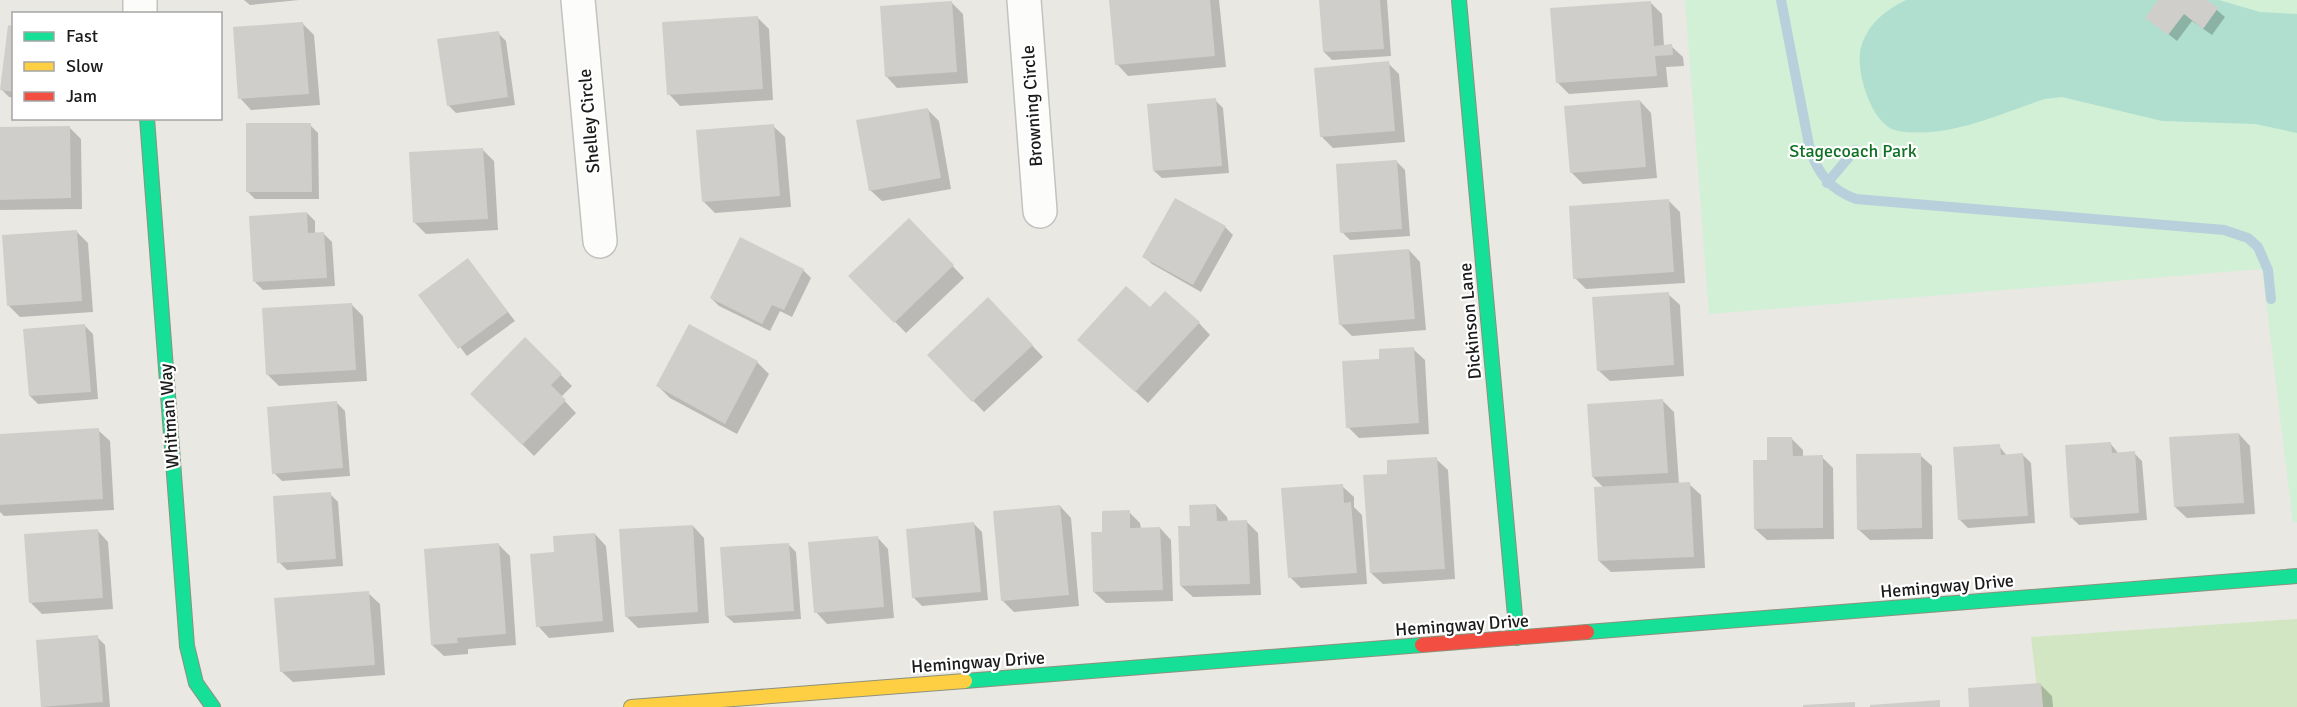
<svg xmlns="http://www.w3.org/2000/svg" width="2297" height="707" font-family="Signika,sans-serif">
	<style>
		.grass { fill: #d2e6c3 }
		.park { fill: #d1f0d5 }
		.pitch { fill: #b0dfd0 }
		.shadow { fill: #0003 }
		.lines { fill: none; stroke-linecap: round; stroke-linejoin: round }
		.stream { stroke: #b7d0db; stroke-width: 10 }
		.building { fill: #d0ceca }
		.street-casing { stroke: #c2c2bf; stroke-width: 36 }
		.fast-casing { stroke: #8e917d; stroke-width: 16 }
		.slow-casing { stroke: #8e917d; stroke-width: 16 }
		.jam-casing { stroke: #8e917d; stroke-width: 16 }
		.street { stroke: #fcfcfb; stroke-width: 33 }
		.fast { stroke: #16e098; stroke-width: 14 }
		.slow { stroke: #ffcf43; stroke-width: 14 }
		.jam { stroke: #f24e42; stroke-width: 14 }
		.labels { text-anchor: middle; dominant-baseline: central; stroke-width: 4.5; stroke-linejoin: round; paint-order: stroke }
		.street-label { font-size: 18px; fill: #1b1b1b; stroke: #fff }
		.park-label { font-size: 18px; fill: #107124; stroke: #fff }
	</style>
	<rect width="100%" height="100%" fill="#e9e8e3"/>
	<path class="grass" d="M2297 619V707H2039L2031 637Z"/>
	<path class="park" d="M1685 0H2297V522H2293L2262 269 1709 314Z"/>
	<path class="pitch" d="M1906 0H2219L2260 12 2297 14V133L2255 124 2162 121 2062 97 2045 99C1998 114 1949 139 1898 131 1871 127 1853 66 1862 44 1870 22 1886 10 1906 0Z"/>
	<path class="shadow" d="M244 0H299L250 5Z
		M1111 0H1219L1226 67 1128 76 1117 64Z
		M1321 0H1387L1391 56 1332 60 1324 52Z
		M2160 0H2205L2225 17 2212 35 2192 21 2177 41 2147 17Z
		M1650 2 1662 14 1664 46H1671L1683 57 1684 66 1666 67 1668 87 1569 94 1557 82Z
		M952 3 963 14 968 83 897 88 886 76Z
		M757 17 769 29 773 100 680 106 669 94Z
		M303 24 314 35 320 105 251 110 240 98Z
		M14 27V98L9 97 1 89Z
		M498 33 506 41 515 105 456 113 448 105Z
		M1388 63 1399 74 1405 142 1333 148 1321 136Z
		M1215 100 1223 108 1229 173 1162 178 1154 171Z
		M1640 101 1651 113 1657 178 1583 184 1571 172Z
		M927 109 939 121 951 189 882 201 870 190Z
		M310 125 318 133 319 199H255L247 191Z
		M773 126 785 137 791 207 715 213 704 202Z
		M69 127 81 139 82 209 0 210V128Z
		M483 150 494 161 498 230 426 234 415 223Z
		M1397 162 1405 170 1410 236 1350 240 1342 232Z
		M1669 201 1680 212 1685 283 1586 289 1575 278Z
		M307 213 315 221V234H324L332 242 335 286 263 290 255 282Z
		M909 220 964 278 906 333 850 276Z
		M1225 227 1233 235 1201 292 1152 264 1144 257Z
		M77 232 88 243 93 312 20 317 9 306Z
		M1409 250 1420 262 1426 330 1352 336 1340 324Z
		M468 260 515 321 467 356 420 295Z
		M803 270 811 278 792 317 780 311 770 331 719 306 711 298Z
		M1668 294 1680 305 1684 376 1610 381 1598 370Z
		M352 305 363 316 367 381 279 386 267 374Z
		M1150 309 1199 323 1210 335 1148 403 1091 351Z
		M999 310 1043 357 984 412 929 355Z
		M85 326 93 334 98 399 38 404 30 396Z
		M690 326 757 362 769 374 737 434 670 398 658 386Z
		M525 339 572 386 561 397 576 413 534 456 472 394Z
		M1413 349 1425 360 1429 434 1359 438 1348 427 1381 360Z
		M1663 401 1674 412 1679 484H1689L1701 495 1705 568 1611 572 1599 561 1604 488 1593 477Z
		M337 403 345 411 350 476 282 481 274 473Z
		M98 430 110 441 114 510 4 516 0 512V435Z
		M2239 434 2250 446 2255 514 2187 518 2175 507Z
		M1791 438 1803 450V457H1822L1833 468 1834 539 1767 540 1755 529 1769 462Z
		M2110 443 2119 454 2134 453 2142 461 2147 520 2079 525 2071 517Z
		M1999 446 2007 456 2023 455 2031 463 2035 523 1968 528 1960 520Z
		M1920 455 1932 466 1933 539 1870 540 1858 529Z
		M1436 459 1448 470 1455 579 1383 584 1371 573 1389 476Z
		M1342 486 1354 497V507L1362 515 1367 584 1301 588 1290 577Z
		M330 494 338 502 343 566 287 570 279 562Z
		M1216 505 1227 517 1228 522H1247L1258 533 1261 595 1193 597 1181 586 1192 527Z
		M1060 506 1071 518 1079 606 1014 612 1002 600Z
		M1129 512 1140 523 1141 529 1160 528 1171 540 1173 601 1106 603 1094 592 1104 533Z
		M974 524 982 532 988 600 922 606 914 598Z
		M693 526 704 538 709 623 638 628 626 616Z
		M97 530 108 542 113 609 42 614 31 603Z
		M595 534 606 546 614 632 549 638 538 626Z
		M877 537 888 549 894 618 827 624 816 612Z
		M788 544 796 552 801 619 734 623 726 616Z
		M499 545 510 556 516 645 468 649V654L444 656 432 645Z
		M368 593 380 604 385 675 293 682 281 671Z
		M97 637 105 645 110 707H44L43 706Z
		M2041 685 2052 696 2053 707H1971Z"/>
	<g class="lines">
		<path class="stream" d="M1781 0 1810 150C1819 175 1831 190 1856 199L2224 230 2248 238 2258 247 2268 270 2271 299
			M1827 183 1855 150"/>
	</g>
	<path class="building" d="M1109 0H1210L1215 56 1115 65Z
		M1319 0H1380L1384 49 1323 52Z
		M2158 0H2207L2218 8 2203 29 2184 14 2168 35 2145 18Z
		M952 1 957 72 885 77 880 6Z
		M1651 1 1654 46 1672 44 1673 55 1655 56 1657 76 1556 83 1550 8Z
		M758 16 763 89 667 95 662 22Z
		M303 22 309 94 238 99 233 27Z
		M8 25 14 26V92L0 90Z
		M499 31 508 97 447 106 437 39Z
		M1389 61 1395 131 1320 137 1314 68Z
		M1216 98 1222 166 1153 171 1147 104Z
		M1640 100 1646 167 1570 173 1564 106Z
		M928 108 941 178 869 191 856 120Z
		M246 123H311L312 192H246Z
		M774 124 780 196 702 202 696 130Z
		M70 126 71 198 0 200V127Z
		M483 148 488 219 413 223 409 152Z
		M1397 160 1402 229 1340 233 1336 164Z
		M1175 198 1226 226 1193 285 1142 257Z
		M1669 199 1674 272 1573 279 1569 206Z
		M307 212 308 233 324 232 327 278 253 282 249 216Z
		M909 218 954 265 894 323 848 276Z
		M77 230 82 301 7 306 2 235Z
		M740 237 804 269 784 310 772 305 762 324 710 298Z
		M1409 249 1415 319 1339 325 1333 255Z
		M468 258 508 312 458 349 418 295Z
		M1126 286 1150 307 1165 291 1200 322 1135 392 1077 340Z
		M1669 292 1674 365 1597 371 1592 297Z
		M988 297 1033 345 972 402 927 355Z
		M352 303 356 370 266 375 262 308Z
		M85 324 91 392 29 396 23 329Z
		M689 324 758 361 725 424 656 386Z
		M525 337 562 374 551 385 566 400 522 445 470 394Z
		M1414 347 1419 423 1346 428 1342 361 1379 359V349Z
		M1663 399 1668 473 1592 477 1587 404Z
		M337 401 343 468 272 474 267 407Z
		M99 428 103 499 0 505V434Z
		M2239 433 2244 503 2174 507 2169 437Z
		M1767 437H1792L1793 456 1823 455V528L1754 529 1753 460H1767Z
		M2111 442 2112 453 2135 451 2139 513 2070 518 2065 445Z
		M2000 444 2001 455 2023 453 2028 516 1958 520 1953 447Z
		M1921 453 1922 528 1857 530 1856 454Z
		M1437 457 1445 569 1370 573 1363 475 1387 474V460Z
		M1690 482 1694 557 1598 561 1594 487Z
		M1343 484 1344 503 1351 502 1357 573 1288 578 1281 488Z
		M331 492 336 559 277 563 273 496Z
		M1216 504 1217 521 1247 520 1250 584 1180 586 1178 526H1190L1189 505Z
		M1060 505 1069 595 1001 601 993 511Z
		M1130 510V528L1160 527 1163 590 1093 592 1091 532H1102V511Z
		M974 522 981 592 912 598 906 529Z
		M693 525 698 612 625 617 619 529Z
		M98 529 103 598 29 603 24 534Z
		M595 533 603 621 536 627 530 554 554 552 553 536Z
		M878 536 884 607 814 613 808 542Z
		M499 543 506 634 457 638 458 643 431 645 424 549Z
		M789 543 794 611 725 616 720 547Z
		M369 591 375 665 280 672 274 598Z
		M98 635 103 702 41 707 36 640Z
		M2041 683 2043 707H1969L1968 688Z
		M1940 700V707H1870V705Z
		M1855 702V707H1803V705Z"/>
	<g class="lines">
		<defs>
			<path id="street" d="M578 0 600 241
				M1024 0 1040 211
				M140 14V0"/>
			<path id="fast" d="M1459 0 1517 638
				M147 118 187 646 196 683 213 707
				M1587 632 2297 576
				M965 681 1422 645"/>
			<path id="slow" d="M631 707 965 681"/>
			<path id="jam" d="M1422 645 1587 632"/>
		</defs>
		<use href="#street" class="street-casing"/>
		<use href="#fast" class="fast-casing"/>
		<use href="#slow" class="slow-casing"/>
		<use href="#jam" class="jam-casing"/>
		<use href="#street" class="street"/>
		<use href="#fast" class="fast"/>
		<use href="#slow" class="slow"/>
		<use href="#jam" class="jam"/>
	</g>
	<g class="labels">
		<g class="street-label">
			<text transform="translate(1032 106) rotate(-94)">Browning Circle</text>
			<text transform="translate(589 121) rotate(-95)">Shelley Circle</text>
			<text transform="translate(1470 321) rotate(-95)">Dickinson Lane</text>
			<text transform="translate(169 416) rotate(-94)">Whitman Way</text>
			<text transform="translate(1947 586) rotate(-5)">Hemingway Drive</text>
			<text transform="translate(1462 625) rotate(-4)">Hemingway Drive</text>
			<text transform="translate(978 662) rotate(-4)">Hemingway Drive</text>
		</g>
		<g class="park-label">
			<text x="1853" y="151">Stagecoach Park</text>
		</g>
	</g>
	<rect x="12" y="12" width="210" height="108" fill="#ffffff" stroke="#a4a4a4" stroke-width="1.5"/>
	<rect x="24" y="32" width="30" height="9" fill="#16e098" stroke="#a4a4a4" stroke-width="1.5"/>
	<text x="66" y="42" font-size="18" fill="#1b1b1b">Fast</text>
	<rect x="24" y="62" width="30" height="9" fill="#ffcf43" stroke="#a4a4a4" stroke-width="1.5"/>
	<text x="66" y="72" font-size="18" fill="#1b1b1b">Slow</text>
	<rect x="24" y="92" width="30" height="9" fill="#f24e42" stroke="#a4a4a4" stroke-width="1.5"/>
	<text x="66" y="102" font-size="18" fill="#1b1b1b">Jam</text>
</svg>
